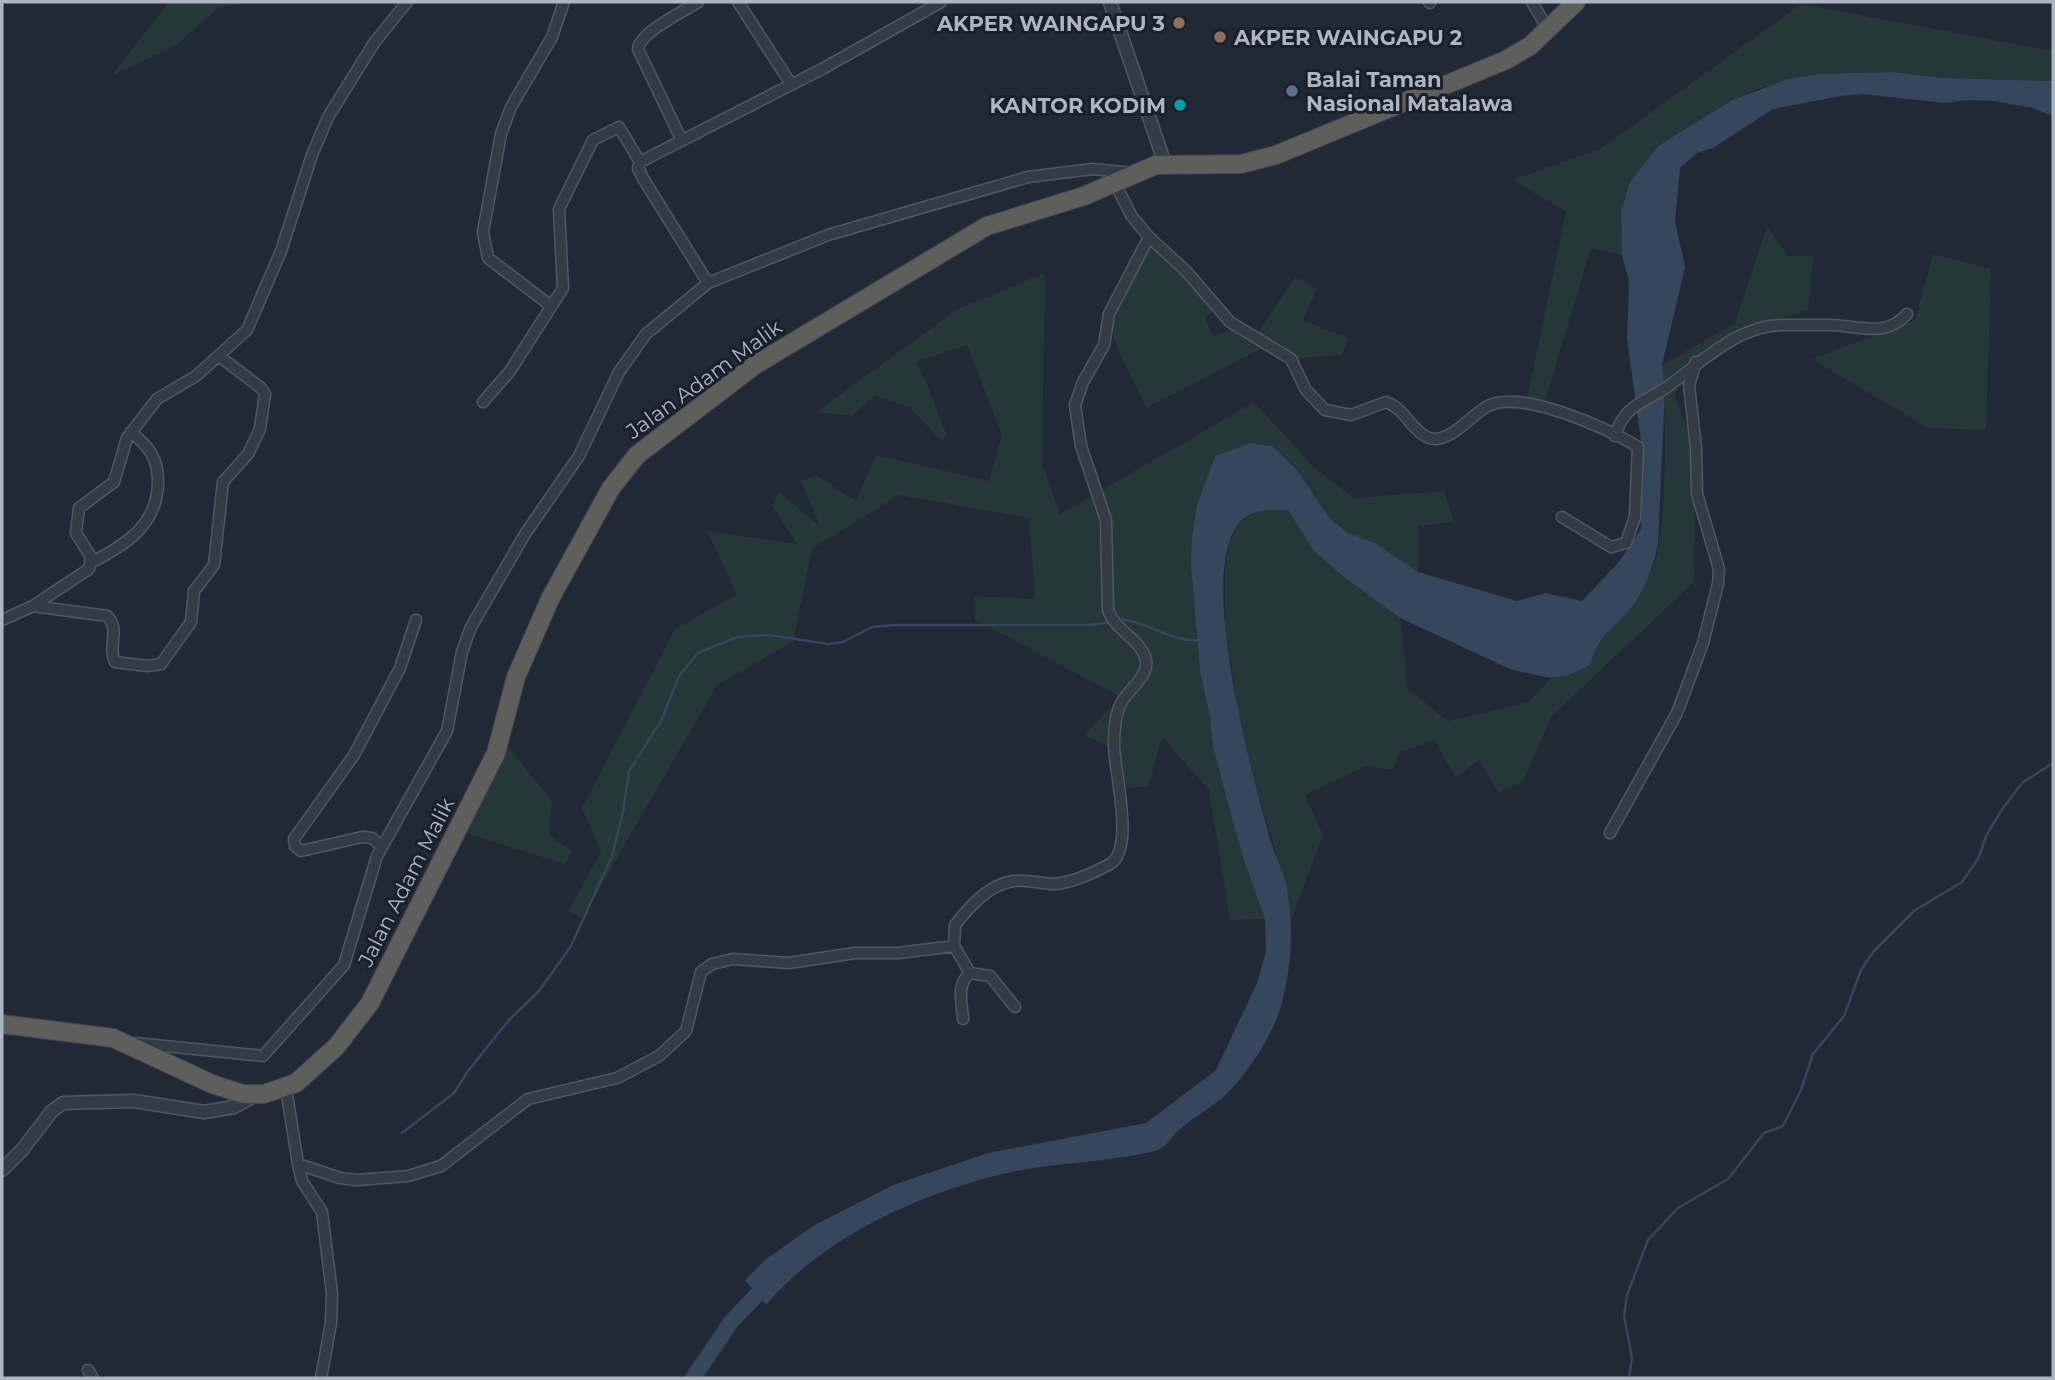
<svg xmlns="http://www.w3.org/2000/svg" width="2055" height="1380" font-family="Montserrat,sans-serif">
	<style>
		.green { fill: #253738 }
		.water { fill: #36465d }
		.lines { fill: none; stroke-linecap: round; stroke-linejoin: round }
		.stream { stroke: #36465d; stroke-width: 2.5 }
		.river { stroke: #36465d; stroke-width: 16 }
		.minor-casing { stroke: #515863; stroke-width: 13 }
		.tertiary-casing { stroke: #515863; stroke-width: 15 }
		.trunk-casing { stroke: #3e4550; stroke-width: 20 }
		.minor { stroke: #333b45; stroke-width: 10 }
		.tertiary { stroke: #333b45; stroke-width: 12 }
		.trunk { stroke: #5e5e5c; stroke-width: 18 }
		.education-dot { fill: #8d6e63; stroke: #19202a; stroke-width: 2.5 }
		.service-dot { fill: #5c6f8a; stroke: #19202a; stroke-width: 2.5 }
		.culture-dot { fill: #0f9aa8; stroke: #19202a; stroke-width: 2.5 }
		.labels { text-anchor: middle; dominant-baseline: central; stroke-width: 6; stroke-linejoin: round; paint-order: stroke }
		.poi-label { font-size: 21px; font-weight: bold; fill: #adb5c2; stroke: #19202a; text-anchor: end }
		.street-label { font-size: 21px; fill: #adb5c2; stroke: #19202a }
	</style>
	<rect width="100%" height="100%" fill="#202935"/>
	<path class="green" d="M169 2H251L218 8 174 47 111 76Z
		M1801 4 2053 51V81L1944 78 1893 72 1819 74 1760 88 1732 100 1658 146 1631 182 1621 211 1622 255 1591 248 1542 411 1525 409 1566 211 1512 180 1600 149Z
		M1767 226 1788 256H1813L1808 310 1724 340 1684 369 1675 397 1696 452 1694 582 1552 716 1523 781 1499 793 1479 760 1456 778 1434 740 1399 753 1394 770 1366 766 1305 795 1323 835 1291 921 1288 892 1254 780 1236 703 1232 667 1225 646V567L1229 544 1239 523 1258 510H1288L1315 551 1344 577 1400 618 1408 689 1448 721 1529 702 1551 678C1578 674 1581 659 1599 640 1620 617 1640 598 1653 568 1667 534 1667 404 1662 365L1735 323Z
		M1155 239 1220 307 1205 317 1213 337 1236 326 1256 336 1295 277 1317 289 1303 320 1348 338 1342 355 1296 358 1270 344 1147 408C1138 388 1116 352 1113 333 1110 319 1145 253 1155 239Z
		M1933 254 1991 269 1986 430 1928 428 1812 359 1915 320Z
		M1045 273 1042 463 1060 514 1254 402 1315 468 1354 498 1444 491 1454 522 1418 526V572L1375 543 1348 533 1329 518 1272 446 1250 443 1215 456 1197 505 1191 566 1200 671 1210 717 1213 748 1243 858 1265 919 1230 920 1209 790 1162 737 1148 787 1117 788 1115 750 1084 735 1121 697 975 620V596L1035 599 1029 518 899 495 812 549 793 642 717 685 582 919 568 911 601 852 582 808 675 629 737 594 707 531 797 544 772 505 779 492 820 526 801 481 816 475 856 501 876 455 989 481 1002 435 967 345 916 362C930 385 935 409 947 435L942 441 910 408 875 395 852 416 816 412 956 310Z
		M502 739 552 801 549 835 572 851 565 864 459 831Z"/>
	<path class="water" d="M1893 72 1944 78 2053 81V116L2033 108 1994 101 1967 100 1945 103 1862 94 1841 96 1773 109 1713 148 1697 153 1680 168 1675 221 1685 267 1662 365 1665 388 1658 544C1654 564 1646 587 1634 604 1614 629 1600 631 1590 665L1569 675 1551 678 1531 674 1510 669 1400 618 1344 577 1314 551 1288 510C1270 510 1252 508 1239 523 1196 576 1253 776 1270 839 1276 858 1286 876 1288 895 1294 933 1291 969 1281 1006 1273 1035 1244 1080 1221 1099 1207 1110 1191 1119 1178 1131 1173 1135 1168 1144 1162 1148 1147 1157 1062 1164 1040 1167 945 1181 828 1231 766 1305L745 1280 765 1260 813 1226 893 1185 988 1153 1146 1123 1216 1070 1257 983 1266 952 1265 919 1243 858 1213 748 1210 717 1200 671 1191 566 1192 538 1197 505 1215 456 1250 443 1272 446 1297 470 1329 518 1348 533 1375 543 1418 572 1517 601 1545 593 1582 601 1618 563 1641 529 1643 456 1627 339 1629 281 1622 255 1621 211 1630 182 1658 146 1732 100 1789 79 1819 74Z"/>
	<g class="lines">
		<path class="stream" d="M1120 619C1148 622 1173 643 1200 640
			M402 1133 454 1093 468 1071 509 1020 539 991 571 946 612 856 623 812 629 771 661 721 679 676 698 653 737 637 769 635 828 644 843 642 872 627 894 625H1092L1109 622
			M1629 1378 1632 1358 1624 1316 1627 1295 1648 1240 1678 1208 1728 1179 1764 1133 1783 1126 1801 1090 1813 1054 1844 1016 1861 970 1873 952 1914 911 1962 882 1979 857 1986 836 2001 811 2022 783 2053 763"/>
		<path class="river" d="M693 1378 731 1322 772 1279"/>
		<defs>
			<path id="minor" d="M738 2 791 84
				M1429 2 1430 3
				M1532 2 1547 28
				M682 141 638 49C640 32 683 12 698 2
				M1149 237 1186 271 1230 322 1291 359 1306 390 1325 410 1351 415 1386 402C1406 408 1416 440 1436 439 1455 437 1471 416 1486 407 1517 387 1610 429 1638 447L1635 517 1626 543 1611 547 1562 517
				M708 283 644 180 638 168 640 162 824 68 941 2
				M551 306 488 258 483 232 501 134 511 107 552 37 564 2
				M483 402 510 371 563 288 559 209 593 140 619 127 640 162
				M1615 436C1625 404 1642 404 1667 387 1702 362 1737 325 1784 325 1800 325 1816 325 1832 325 1859 326 1886 338 1907 314
				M92 562C126 545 158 524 158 482 158 458 150 448 131 432
				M33 606 107 616C121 629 107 647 115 662L147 666 161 664 191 622 194 591 214 565 223 482 248 454 260 429 265 394 261 388 219 356
				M2 620 33 606 89 569 91 557 76 533 79 508 114 482 127 438 157 399 196 376 247 330 281 251 312 155 328 117 374 43 407 2
				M1610 833 1677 713 1703 643 1718 584 1719 569 1697 494 1696 448 1689 385 1696 362
				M381 846 372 838 362 837 301 851 295 846 294 839 354 755 400 668 416 620
				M954 946 970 973C956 985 962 1002 963 1019
				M970 973 990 976 1015 1007
				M135 1043 263 1056 344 965 377 856 447 731 462 652 471 627 525 534 579 456 619 372 646 334 708 283 828 235 1028 177 1093 169 1133 173
				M286 1088 298 1164 340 1178 357 1180 408 1176 441 1166 528 1099 617 1078 659 1056 686 1031 701 972 712 964 733 959 789 963 855 953H898L954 946 955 925C969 907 988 885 1013 881 1026 879 1041 884 1055 884 1071 883 1096 872 1110 864 1135 849 1115 774 1114 747 1114 734 1115 717 1120 705 1126 691 1149 677 1146 660 1141 639 1115 631 1108 610L1106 520 1081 446 1075 405 1083 382 1104 345 1109 314 1149 237 1131 215 1115 183
				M298 1164 302 1181 322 1212 332 1294 331 1323 321 1378
				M88 1370 93 1378"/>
			<path id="tertiary" d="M1110 2 1165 164
				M2 1170 22 1150 52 1111 63 1103 134 1101 204 1112 234 1107 256 1095"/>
			<path id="trunk" d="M2 1024 113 1038 212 1084 243 1094H264L296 1083 336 1047 370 1003 496 753 516 677 550 599 611 488 637 455 755 365 987 226 1084 196 1156 165 1241 164 1276 155 1506 60 1530 46 1576 2"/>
		</defs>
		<use href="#minor" class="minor-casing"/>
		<use href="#tertiary" class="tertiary-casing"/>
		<use href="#trunk" class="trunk-casing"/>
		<use href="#minor" class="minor"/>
		<use href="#tertiary" class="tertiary"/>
		<use href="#trunk" class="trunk"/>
	</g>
	<g class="education-dot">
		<circle cx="1179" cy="23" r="7"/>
		<circle cx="1220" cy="37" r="7"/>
	</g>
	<circle class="service-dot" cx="1292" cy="91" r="7"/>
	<circle class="culture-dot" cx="1180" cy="105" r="7"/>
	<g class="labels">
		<g class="poi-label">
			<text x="1165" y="23">AKPER WAINGAPU 3</text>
			<text x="1234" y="37" text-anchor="start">AKPER WAINGAPU 2</text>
			<text x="1306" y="79" text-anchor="start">Balai Taman<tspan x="1306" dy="24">Nasional Matalawa</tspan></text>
			<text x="1166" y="105">KANTOR KODIM</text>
		</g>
		<g class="street-label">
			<text transform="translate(704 379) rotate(-36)">Jalan Adam Malik</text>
			<text transform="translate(406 882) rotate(-63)">Jalan Adam Malik</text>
		</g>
	</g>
	<rect width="2055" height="1380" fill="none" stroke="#adb5c2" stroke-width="7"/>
</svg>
